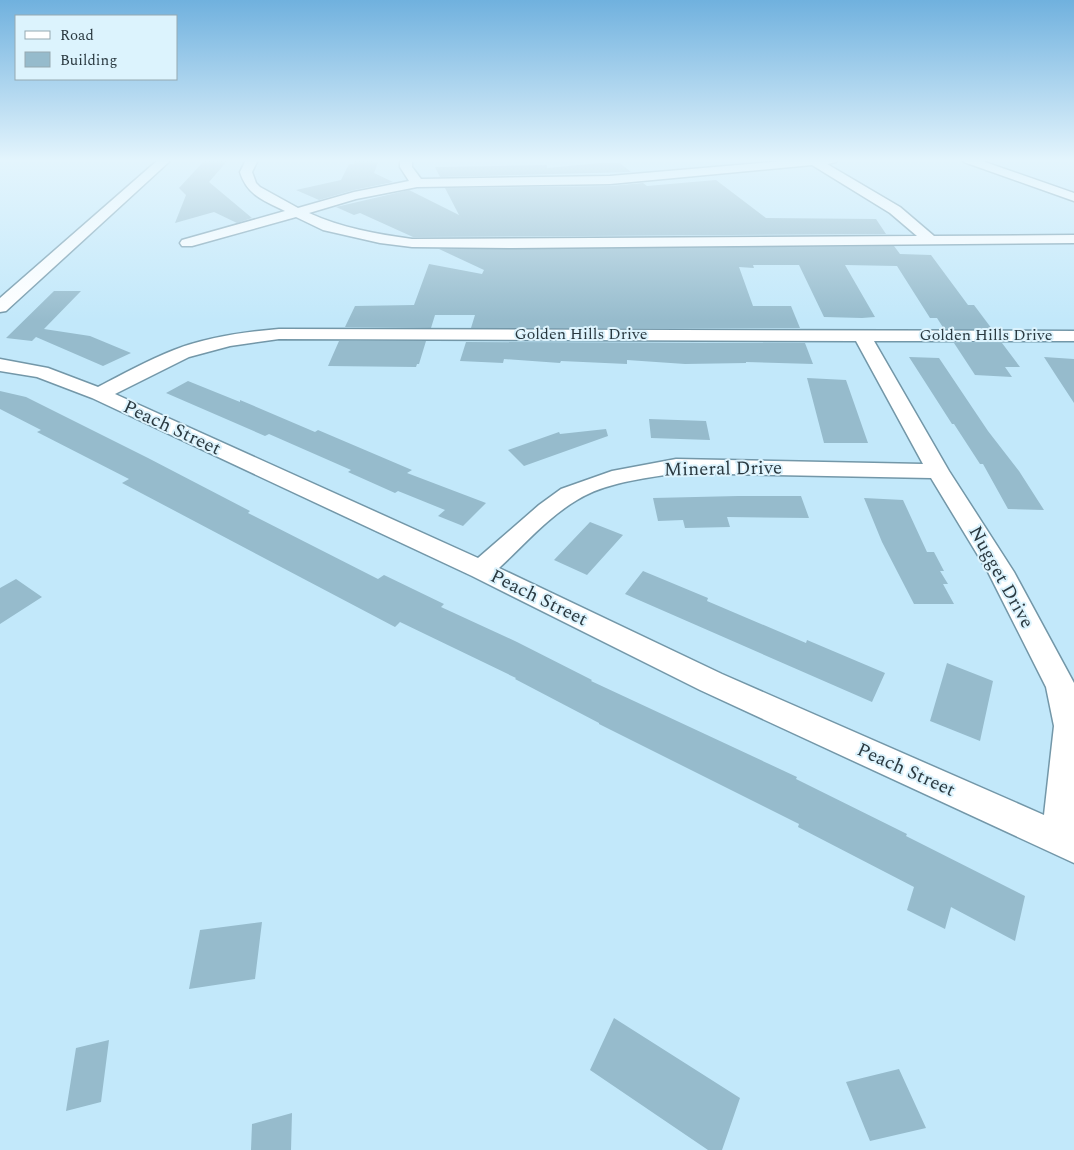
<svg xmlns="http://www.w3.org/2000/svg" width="1074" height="1150" font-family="Spectral,serif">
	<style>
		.building { fill: #96bbcc }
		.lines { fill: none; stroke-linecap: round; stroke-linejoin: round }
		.minor-casing { stroke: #7397a8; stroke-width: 3 }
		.minor { fill: #fff; fill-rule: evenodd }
		.labels { text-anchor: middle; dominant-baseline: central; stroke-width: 4; stroke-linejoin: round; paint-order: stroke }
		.far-street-label { font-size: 16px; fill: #2a3940; stroke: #dcf3fd }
		.street-label { font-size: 19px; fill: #2a3940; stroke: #dcf3fd }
	</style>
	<rect width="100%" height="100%" fill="#c2e8fa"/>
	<path class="building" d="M205 160H228L209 182 252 218 237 223 214 212 175 223 186 195 179 188Z
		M355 160H375L374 162H378L374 173 393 182 354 190 319 200 296 190 341 180 349 164H354Z
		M600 163H620L631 172 440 177 435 167 547 165V168Z
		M716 180 766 218 876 219 886 234 413 237 360 213 354 215 336 207 409 190 459 215 445 188 610 186 643 183 647 186Z
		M894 246 900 254 931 255 968 305H974L992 329H944L937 318H930L897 266 845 265 875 317 862 318 824 317 799 265H753L754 268 739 267 753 306H791L800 328H471L475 315H435L431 328 345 327 355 306 414 305 429 264 482 274 484 270 439 249Z
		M54 291H81L44 329 90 336 131 353 103 366 36 337 32 341 6 338Z
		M339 341H426L419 364H417L416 367 328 366Z
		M466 342 805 343 813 364 746 362V363L685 364 627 360V364L561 361 560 363 504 359 503 363 460 361Z
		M954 343H1002L1020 367H1005L1012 377 975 375Z
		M909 357 939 358 988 431 1019 471 1044 510 1008 509 983 464H980L954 424H952Z
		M1044 357 1074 359V403L1055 374Z
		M807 378 846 380 868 443H824Z
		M188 381 240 402V400L315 432 318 430 412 470 407 473 486 503 463 526 438 516 445 510 398 491 395 493 348 472 351 470 269 434 265 436 166 393Z
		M0 391 26 397 148 458 250 511 248 513 378 579 384 575 444 604 441 607 517 642 592 680 591 681 797 777 796 779 907 834 906 836 1025 896 1015 941 951 907 945 929 907 910 914 887 798 827 799 824 599 724V723L515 679 516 678 400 622 395 627 122 483 129 479 37 432 41 430 0 409Z
		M649 419 706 421 710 440 651 438Z
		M606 429 608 436 524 466 508 450 559 432 560 434Z
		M738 496H801L809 518 727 517 730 527 685 528 683 520 658 521 653 498Z
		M864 498 903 500 927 552H934L944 571H940L948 584H943L954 604H914L882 542Z
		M590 522 623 535 587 575 554 560Z
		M643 571 708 598 707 601 806 643 807 640 885 673 872 702 625 594Z
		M16 579 42 597 0 624V588Z
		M947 663 993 681 980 741 930 721Z
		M262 922 255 979 189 989 200 930Z
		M614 1018 740 1098 722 1150H708L590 1070Z
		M109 1040 101 1102 66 1111 76 1048Z
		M899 1069 926 1128 870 1141 846 1082Z
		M292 1113 291 1150H251L252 1124Z"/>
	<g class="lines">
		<defs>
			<path id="minor" d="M158 160H171L6 311 0 312V298Z
				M246 160H258L252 172 256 183 260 187 298 208 354 192 409 181 400 167V160H412V167L421 179 610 176 795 160H838L836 162 827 164 900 207 934 236 1074 235V243L512 248 412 247 380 243 323 230 296 217 192 246H182L180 243 182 240 285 211C264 201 247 195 240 172ZM812 165 890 213 917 236 412 239C376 234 342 228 309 213L356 199 417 187 610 184Z
				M962 160H979L1074 193V201L964 162Z
				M279 329 1074 331V341H874L949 471 1014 572 1074 683V863L700 690 472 576 92 398 37 377 0 371V359L48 368 98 387C123 374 148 360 174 350 207 337 244 332 279 329ZM279 339 856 341 923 464 676 459 612 471 561 489 539 505 478 558 115 394 189 357 230 346ZM676 473 931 478 988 572 1046 687 1054 726 1044 815 722 674 499 568C524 545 548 517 577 500 606 482 643 479 676 473Z"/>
		</defs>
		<use href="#minor" class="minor-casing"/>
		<use href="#minor" class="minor"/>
	</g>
	<linearGradient id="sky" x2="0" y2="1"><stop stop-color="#70b1de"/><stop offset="0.5" stop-color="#e4f5fd"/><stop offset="1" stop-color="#e4f5fd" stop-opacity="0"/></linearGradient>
	<rect width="1074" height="321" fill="url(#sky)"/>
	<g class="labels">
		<g class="far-street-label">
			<text x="581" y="334">Golden Hills Drive</text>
			<text x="986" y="335">Golden Hills Drive</text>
		</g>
		<g class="street-label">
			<text transform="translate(172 428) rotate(25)">Peach Street</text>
			<text transform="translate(723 469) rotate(-1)">Mineral Drive</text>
			<text transform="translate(1001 577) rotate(61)">Nugget Drive</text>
			<text transform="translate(539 598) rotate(26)">Peach Street</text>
			<text transform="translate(906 770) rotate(24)">Peach Street</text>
		</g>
	</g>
	<rect x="15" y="15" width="162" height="65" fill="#dcf3fd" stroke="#95a9b1"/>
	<rect x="25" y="31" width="25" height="8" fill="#ffffff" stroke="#95a9b1"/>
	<text x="60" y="40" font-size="15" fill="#2a3940">Road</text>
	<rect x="25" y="52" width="25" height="15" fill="#96bbcc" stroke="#95a9b1"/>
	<text x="60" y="65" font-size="15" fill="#2a3940">Building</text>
</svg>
